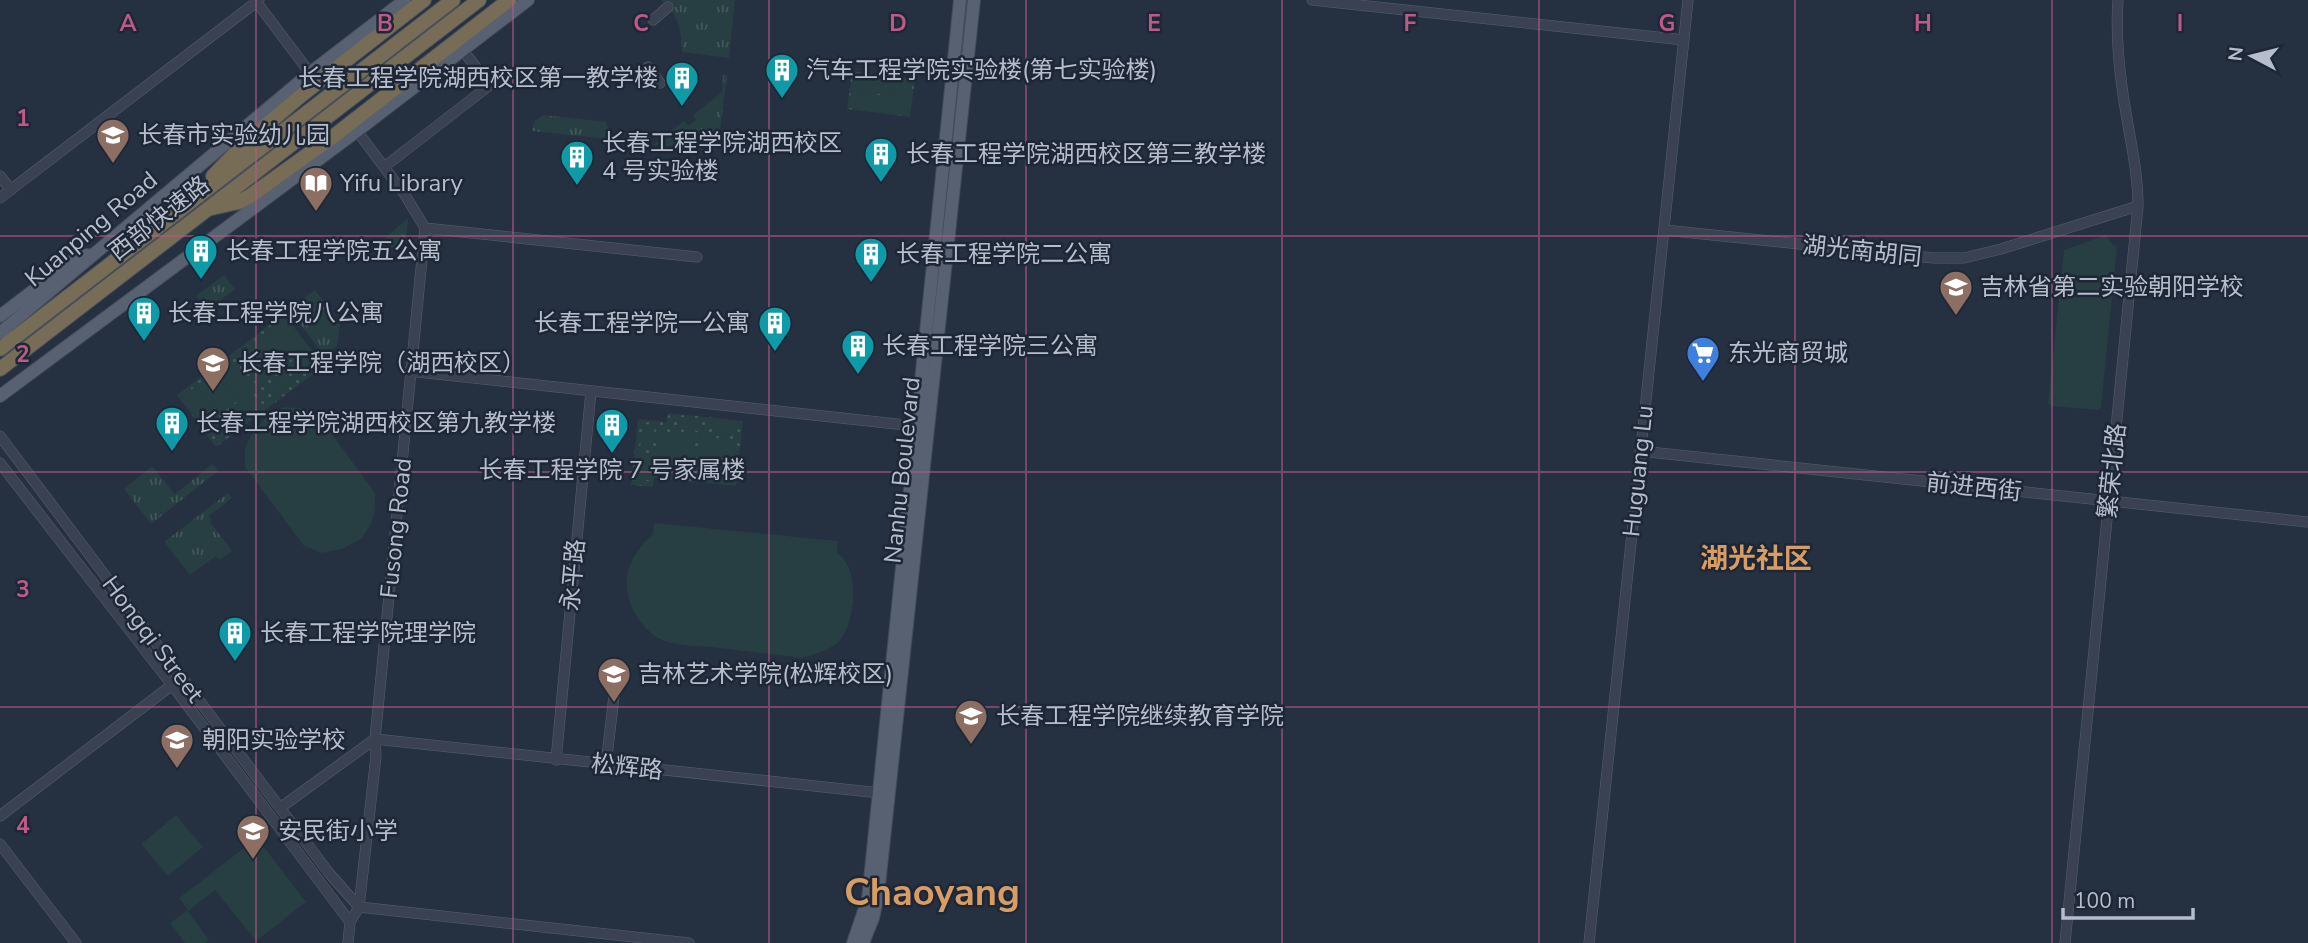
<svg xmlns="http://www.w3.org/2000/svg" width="2308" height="943" font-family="'Nunito Sans','Noto Sans SC',sans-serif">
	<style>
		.grass { fill: url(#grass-tufts) }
		.park { fill: url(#park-dots) }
		.garden { fill: #273e42 }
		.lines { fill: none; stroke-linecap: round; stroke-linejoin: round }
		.minor-casing { stroke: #57606e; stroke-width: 11 }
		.major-casing { stroke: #434b5a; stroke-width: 14 }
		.highway-casing { stroke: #444d5b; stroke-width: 16 }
		.minor { stroke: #3a4251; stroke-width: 10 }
		.major { stroke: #586171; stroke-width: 12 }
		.highway { stroke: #776c56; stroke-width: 14 }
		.grid { fill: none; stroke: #bd5a88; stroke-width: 2; stroke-opacity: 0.55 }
		.labels { text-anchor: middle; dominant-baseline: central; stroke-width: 5; stroke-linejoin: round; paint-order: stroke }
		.poi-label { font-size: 24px; fill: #b6bdcb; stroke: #1e2736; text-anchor: start }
		.street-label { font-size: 24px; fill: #b6bdcb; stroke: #1e2736 }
		.quarter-label { font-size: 28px; font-weight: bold; fill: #d89c65; stroke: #1e2736 }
		.town-label { font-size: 38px; font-weight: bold; fill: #d89c65; stroke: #1e2736 }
		.grid-label { font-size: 23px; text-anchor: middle; font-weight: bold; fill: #bd5a88; stroke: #1e2736; stroke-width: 5; stroke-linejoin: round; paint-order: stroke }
	</style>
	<defs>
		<pattern id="grass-tufts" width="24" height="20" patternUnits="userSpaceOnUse" patternTransform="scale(1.75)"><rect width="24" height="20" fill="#273e42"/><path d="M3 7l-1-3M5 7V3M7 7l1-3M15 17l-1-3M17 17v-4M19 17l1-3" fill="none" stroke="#44585c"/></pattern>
		<pattern id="park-dots" width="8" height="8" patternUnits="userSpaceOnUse" patternTransform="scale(1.75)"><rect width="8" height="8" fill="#273e42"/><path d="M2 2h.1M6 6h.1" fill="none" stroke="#44585c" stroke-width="1.8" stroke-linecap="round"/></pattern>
	</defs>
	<rect width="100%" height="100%" fill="#253041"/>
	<path class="grass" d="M661 0H735L729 58 682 52C682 30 678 15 661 0Z
		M723 75H727L718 147 712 151 653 145 684 121 688 126 696 120 693 115 722 92Z
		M543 115 606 122 609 130 607 139 532 131 534 121Z
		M408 218 405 249 376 246Z
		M224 275 235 289 208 310 196 296Z
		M315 290 340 323 337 346 324 356 289 309Z
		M212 464 218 471 151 524 124 489 152 466 175 494Z
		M228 493 232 498 209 516 212 520 210 522 232 551 220 560 216 556 190 575 164 542Z"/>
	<path class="park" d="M852 71 915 79 910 117 847 109Z
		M284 314 324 366 216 447 177 395Z
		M668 413 743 421 736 486 654 478 653 487 631 485 638 419 667 422Z"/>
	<path class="garden" d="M853 72 890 77 889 85 852 81Z
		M893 78 913 80 908 116 888 114Z
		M852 82 889 87 888 95 851 90Z
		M851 91 888 96 885 113 849 108Z
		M2106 235 2113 245 2117 247 2101 408 2097 410 2051 406 2048 403 2064 250Z
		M284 318 307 347 258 385 235 356Z
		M310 353 317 363 298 378 291 368Z
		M231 359 253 389 237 401 214 372Z
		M213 372 236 402 220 414 197 385Z
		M285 373 293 382 274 397 266 387Z
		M196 386 219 415 202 428 180 398Z
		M255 396 263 405 244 420 236 410Z
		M284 407 301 408 318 415 375 493V511L370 526 361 539 342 549 322 553 304 546 245 467V449L252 432 267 416Z
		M230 415 238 424 219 439 211 429Z
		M679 417 702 419 701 431 677 429Z
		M714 420 738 423 737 435 713 432Z
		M643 424 655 425 652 449 640 448Z
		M660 432 696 436 692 477 656 473Z
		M700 436 736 440 731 481 695 477Z
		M639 455 651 456 649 480 637 479Z
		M654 523 838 541 837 553C860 567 856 619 841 639 833 650 814 654 802 658 771 654 741 651 711 647 697 646 681 646 668 642 648 636 632 615 628 595 622 570 635 551 653 534Z
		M176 815 203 847 168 876 141 844Z
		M257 838 306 902 256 941 215 890 188 911 209 940 205 943H185L170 923 188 910 179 898Z"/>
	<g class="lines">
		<defs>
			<path id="minor" d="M255 0 310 73
				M1312 0 1684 40
				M653 20 668 7
				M648 67 660 83
				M384 167 490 85 468 57
				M0 176 11 190
				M0 198 259 0
				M425 228 697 257
				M1664 230 1934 258H1964L2001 249 2138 206
				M409 371 924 427
				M0 436 329 873 359 907
				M1640 451 2308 522
				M0 463 172 685 350 922
				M556 760 591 391
				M606 765 614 696
				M280 808 375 739 880 793
				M0 816 172 685
				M0 844 76 943
				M359 907 689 943
				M348 943 350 922 359 907 376 756 375 739 425 228 405 195 357 131
				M1589 943 1688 0
				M2065 943 2138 206C2138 166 2127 127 2122 87 2118 58 2116 29 2118 0"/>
			<path id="major" d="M0 316 72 261 87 255
				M0 333 310 73 405 0
				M0 396 357 131 528 0
				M853 943 868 899 960 0
				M863 943 873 918 878 895 974 0"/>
			<path id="highway" d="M213 176 245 143 303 94 424 0
				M212 208 239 202 250 196 335 135 509 0
				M0 349 453 0
				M0 369 479 0"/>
		</defs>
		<use href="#minor" class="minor-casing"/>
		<use href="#major" class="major-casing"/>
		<use href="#highway" class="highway-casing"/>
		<use href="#minor" class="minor"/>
		<use href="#major" class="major"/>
		<use href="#highway" class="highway"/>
	</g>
	<path class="grid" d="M256 0V943M513 0V943M769 0V943M1026 0V943M1282 0V943M1539 0V943M1795 0V943M2052 0V943M0 236H2308M0 472H2308M0 707H2308"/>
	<defs>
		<symbol id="building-pin" viewBox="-11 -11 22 30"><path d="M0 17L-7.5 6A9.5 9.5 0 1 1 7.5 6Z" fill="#0f9aa8" stroke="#1e2736"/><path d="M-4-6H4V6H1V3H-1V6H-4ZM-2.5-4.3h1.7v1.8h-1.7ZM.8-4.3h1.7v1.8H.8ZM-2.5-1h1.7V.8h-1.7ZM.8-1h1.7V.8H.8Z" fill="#fff"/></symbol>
		<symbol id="school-pin" viewBox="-11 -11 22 30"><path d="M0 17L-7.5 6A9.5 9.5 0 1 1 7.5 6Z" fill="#8d6e63" stroke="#1e2736"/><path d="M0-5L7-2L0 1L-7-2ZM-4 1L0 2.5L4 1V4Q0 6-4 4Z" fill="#fff"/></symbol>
		<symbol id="library-pin" viewBox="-11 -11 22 30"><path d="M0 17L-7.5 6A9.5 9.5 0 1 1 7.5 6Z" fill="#8d6e63" stroke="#1e2736"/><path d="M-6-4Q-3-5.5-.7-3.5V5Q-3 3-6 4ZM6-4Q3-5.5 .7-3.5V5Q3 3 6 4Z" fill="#fff"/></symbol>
		<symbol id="supermarket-pin" viewBox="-11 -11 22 30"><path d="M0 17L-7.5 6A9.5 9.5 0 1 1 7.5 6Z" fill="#3f7fe0" stroke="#1e2736"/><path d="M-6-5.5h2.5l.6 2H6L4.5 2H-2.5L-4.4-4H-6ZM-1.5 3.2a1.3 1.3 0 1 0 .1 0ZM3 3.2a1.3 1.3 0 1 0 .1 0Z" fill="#fff"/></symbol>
		<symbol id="university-pin" viewBox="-11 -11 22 30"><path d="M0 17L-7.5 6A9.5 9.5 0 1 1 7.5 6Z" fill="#8d6e63" stroke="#1e2736"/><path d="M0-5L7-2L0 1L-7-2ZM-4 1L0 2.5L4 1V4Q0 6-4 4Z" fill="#fff"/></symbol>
	</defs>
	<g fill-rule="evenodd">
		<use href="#building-pin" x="763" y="51" width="38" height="52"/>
		<use href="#building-pin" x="663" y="59" width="38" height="52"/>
		<use href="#school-pin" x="94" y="116" width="38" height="52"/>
		<use href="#building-pin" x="862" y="135" width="38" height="52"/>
		<use href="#building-pin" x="558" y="138" width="38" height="52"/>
		<use href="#library-pin" x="297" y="164" width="38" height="52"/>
		<use href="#building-pin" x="182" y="232" width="38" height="52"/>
		<use href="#building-pin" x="852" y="235" width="38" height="52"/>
		<use href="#school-pin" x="1937" y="268" width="38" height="52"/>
		<use href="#building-pin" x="125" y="294" width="38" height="52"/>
		<use href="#building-pin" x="756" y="304" width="38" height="52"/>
		<use href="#building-pin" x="839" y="327" width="38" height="52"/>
		<use href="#supermarket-pin" x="1684" y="334" width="38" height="52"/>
		<use href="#university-pin" x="194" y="344" width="38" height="52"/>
		<use href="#building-pin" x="153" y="404" width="38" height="52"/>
		<use href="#building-pin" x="593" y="406" width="38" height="52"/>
		<use href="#building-pin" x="216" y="614" width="38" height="52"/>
		<use href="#university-pin" x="595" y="655" width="38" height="52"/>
		<use href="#university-pin" x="952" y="697" width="38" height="52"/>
		<use href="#school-pin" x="158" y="721" width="38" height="52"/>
		<use href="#school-pin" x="234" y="812" width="38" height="52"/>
	</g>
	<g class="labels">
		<g class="poi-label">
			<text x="806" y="70">汽车工程学院实验楼(第七实验楼)</text>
			<text x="658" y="78" text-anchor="end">长春工程学院湖西校区第一教学楼</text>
			<text x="138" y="135">长春市实验幼儿园</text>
			<text x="602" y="143">长春工程学院湖西校区<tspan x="602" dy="28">4 号实验楼</tspan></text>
			<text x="906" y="154">长春工程学院湖西校区第三教学楼</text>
			<text x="340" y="183">Yifu Library</text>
			<text x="226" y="251">长春工程学院五公寓</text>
			<text x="896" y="254">长春工程学院二公寓</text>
			<text x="1980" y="287">吉林省第二实验朝阳学校</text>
			<text x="168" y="313">长春工程学院八公寓</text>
			<text x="750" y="323" text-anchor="end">长春工程学院一公寓</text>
			<text x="882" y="346">长春工程学院三公寓</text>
			<text x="1728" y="353">东光商贸城</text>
			<text x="238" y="363">长春工程学院（湖西校区）</text>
			<text x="196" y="423">长春工程学院湖西校区第九教学楼</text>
			<text x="612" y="470" text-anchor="middle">长春工程学院 7 号家属楼</text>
			<text x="260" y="633">长春工程学院理学院</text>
			<text x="638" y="674">吉林艺术学院(松辉校区)</text>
			<text x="996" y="716">长春工程学院继续教育学院</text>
			<text x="202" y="740">朝阳实验学校</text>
			<text x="278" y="831">安民街小学</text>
		</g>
		<g class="street-label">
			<text transform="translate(159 218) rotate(-38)">西部快速路</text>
			<text transform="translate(91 229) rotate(-40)">Kuanping Road</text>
			<text transform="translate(1862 251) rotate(6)">湖光南胡同</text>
			<text transform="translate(902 470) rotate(-84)">Nanhu Boulevard</text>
			<text transform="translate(1638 471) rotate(-84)">Huguang Lu</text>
			<text transform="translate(2112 471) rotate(-84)">繁荣北路</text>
			<text transform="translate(1974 487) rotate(6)">前进西街</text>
			<text transform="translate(396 528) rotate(-84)">Fusong Road</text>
			<text transform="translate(573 575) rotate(-85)">永平路</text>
			<text transform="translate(153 639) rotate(53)">Hongqi Street</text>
			<text transform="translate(627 767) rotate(6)">松辉路</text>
		</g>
		<g class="quarter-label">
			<text x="1756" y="559">湖光社区</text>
		</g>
		<g class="town-label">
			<text x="932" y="892">Chaoyang</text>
		</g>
	</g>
	<g class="grid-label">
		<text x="128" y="31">A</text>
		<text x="385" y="31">B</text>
		<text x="641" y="31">C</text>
		<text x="898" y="31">D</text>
		<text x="1154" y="31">E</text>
		<text x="1410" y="31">F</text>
		<text x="1667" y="31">G</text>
		<text x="1923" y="31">H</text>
		<text x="2180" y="31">I</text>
		<text x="23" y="126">1</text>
		<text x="23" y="362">2</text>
		<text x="23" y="597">3</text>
		<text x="23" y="833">4</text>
	</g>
	<g transform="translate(2252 56) rotate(277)" stroke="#1e2736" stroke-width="5" paint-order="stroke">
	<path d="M0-5L12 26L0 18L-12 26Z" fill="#b6bdcb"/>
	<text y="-10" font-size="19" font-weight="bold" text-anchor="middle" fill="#b6bdcb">N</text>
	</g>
	<path d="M2063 908v10h130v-10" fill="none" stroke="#b6bdcb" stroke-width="3.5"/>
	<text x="2074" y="908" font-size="21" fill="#b6bdcb" stroke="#1e2736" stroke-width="5" paint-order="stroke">100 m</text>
</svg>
